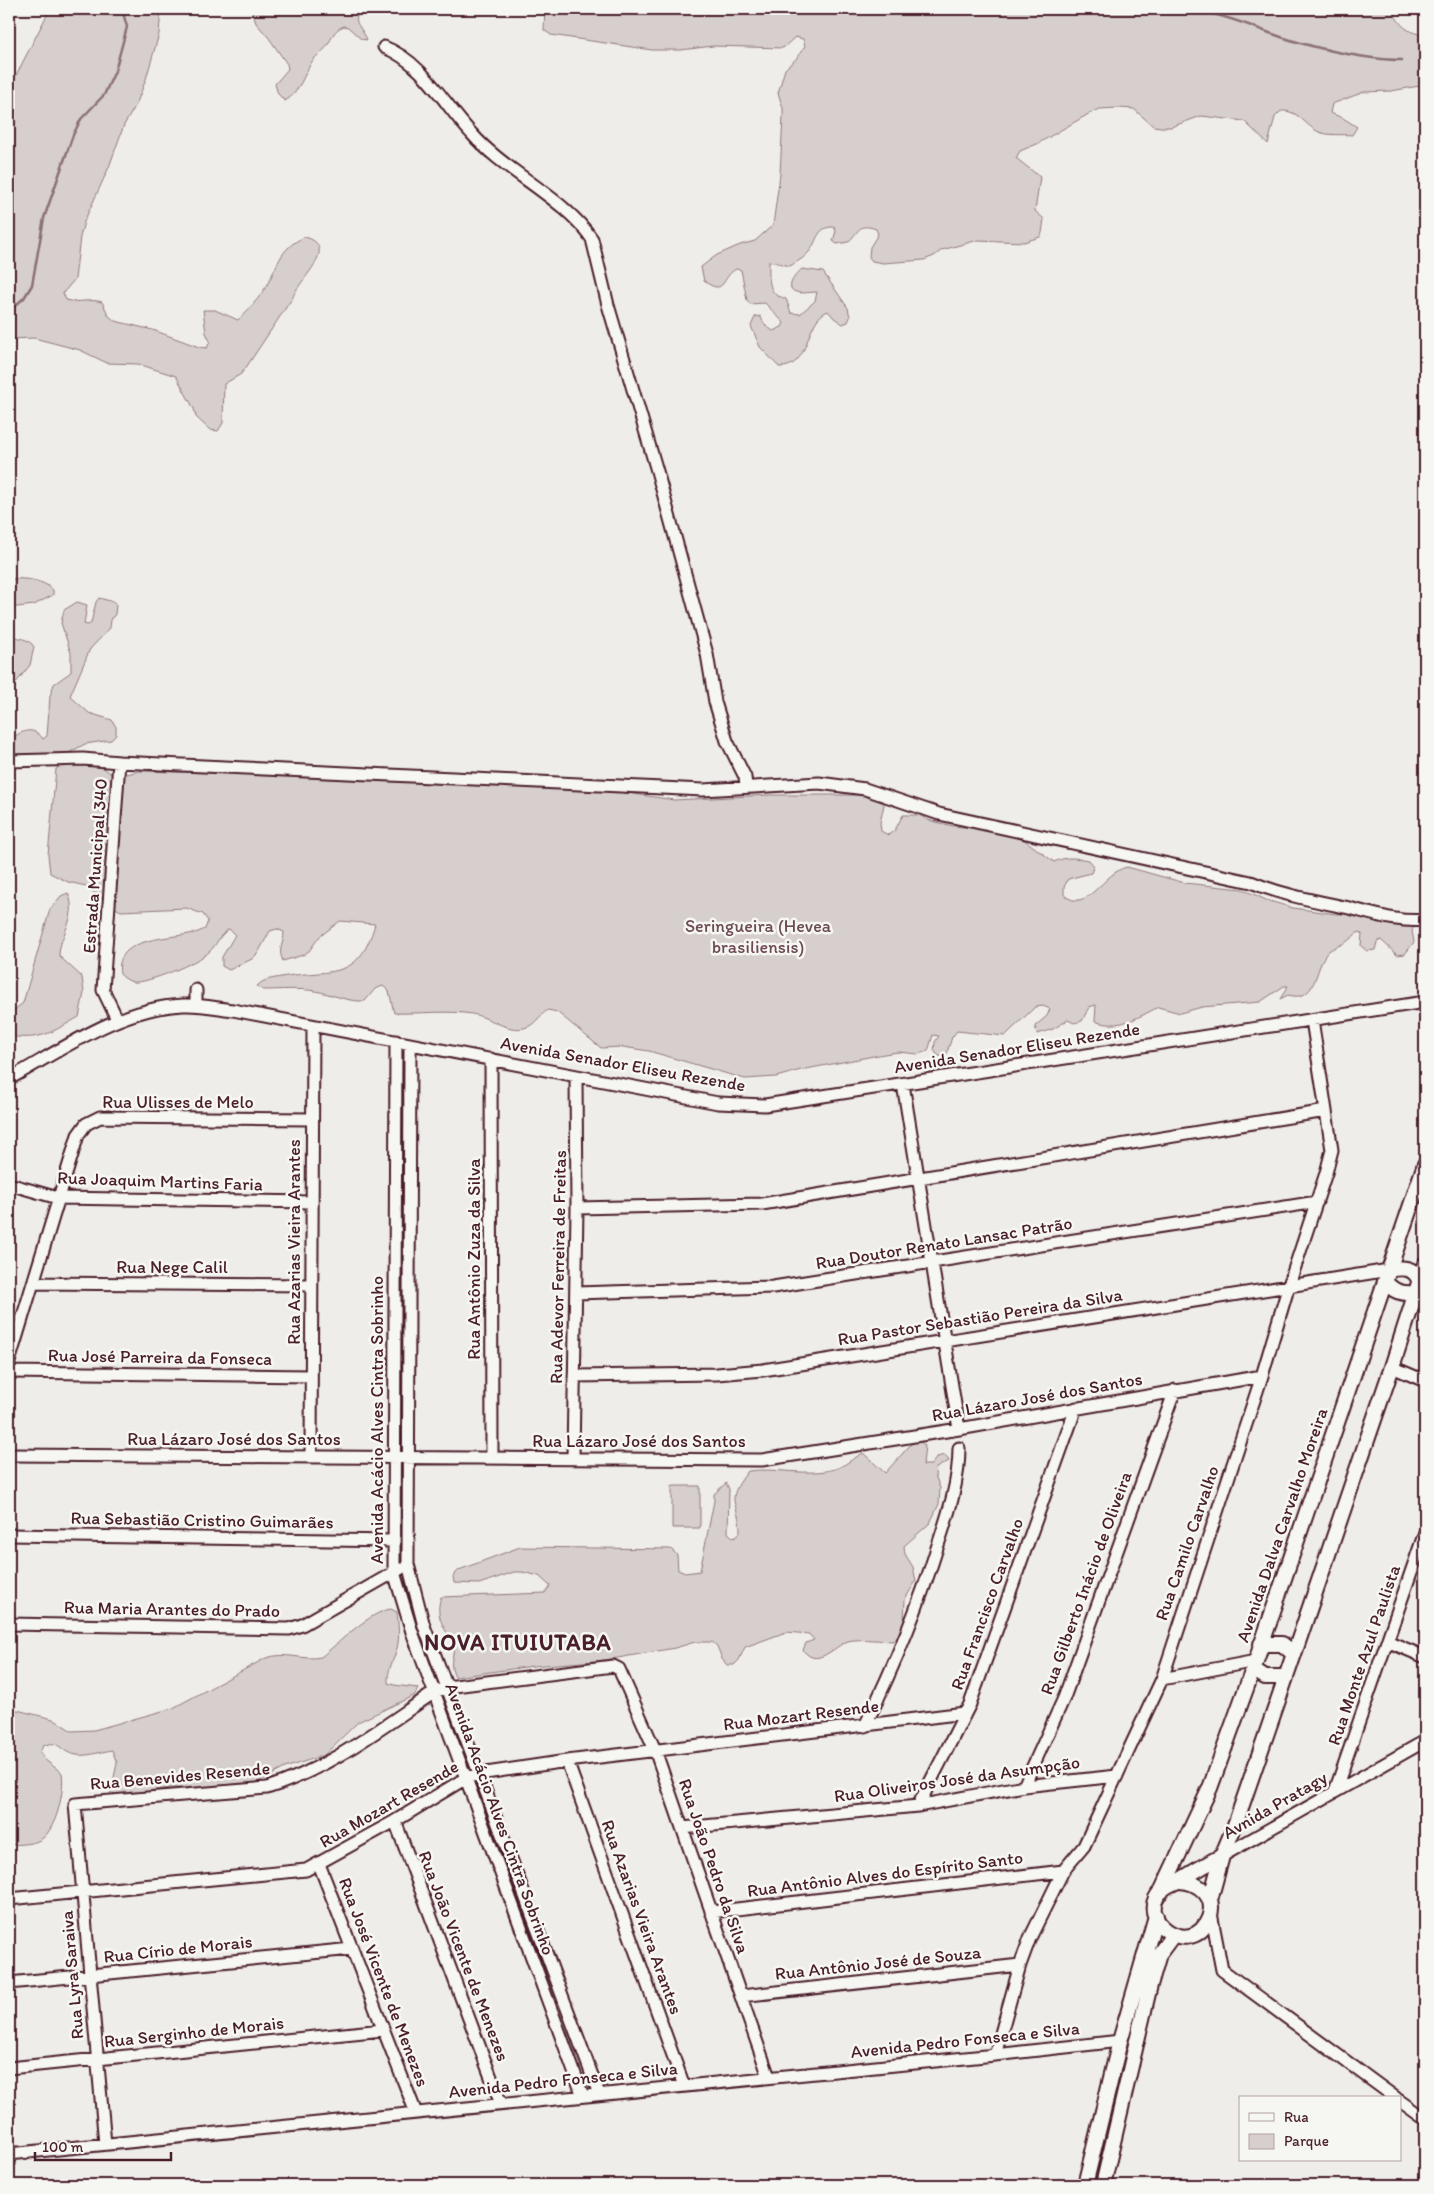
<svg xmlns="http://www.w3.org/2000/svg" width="1434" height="2194" font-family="Itim,sans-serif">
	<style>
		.green { fill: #d7cfce; stroke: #90777c }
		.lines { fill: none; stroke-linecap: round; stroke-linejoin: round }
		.stream { stroke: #8a6f74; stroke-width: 2.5 }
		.minor-casing { stroke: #4a1f2b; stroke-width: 15 }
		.tertiary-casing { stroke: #4a1f2b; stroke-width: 18 }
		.minor { stroke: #f6f6f2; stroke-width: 11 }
		.tertiary { stroke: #f6f6f2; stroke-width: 14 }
		.labels { text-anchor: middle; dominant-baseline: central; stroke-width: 5; stroke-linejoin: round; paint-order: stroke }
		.street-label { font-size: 18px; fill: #4a1f2b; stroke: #f6f6f2 }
		.park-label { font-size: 18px; fill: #6d4b54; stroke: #f6f6f2 }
		.district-label { font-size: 22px; font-weight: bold; letter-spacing: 1px; fill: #4a1f2b; stroke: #f6f6f2 }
	</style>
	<rect width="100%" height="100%" fill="#efedea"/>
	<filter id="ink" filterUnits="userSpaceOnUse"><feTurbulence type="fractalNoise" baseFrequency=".02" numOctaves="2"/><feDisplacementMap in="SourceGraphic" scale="10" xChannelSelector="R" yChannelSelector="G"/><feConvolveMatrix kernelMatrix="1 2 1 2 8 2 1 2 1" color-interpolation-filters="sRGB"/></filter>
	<g filter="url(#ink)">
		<path class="green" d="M50 9H161L159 34 146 79 136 105 124 125 109 167 84 222 80 237 75 279 63 293 66 300C78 304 90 298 102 302L109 316 115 321 153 330 199 347 207 348 210 341 206 333 203 310H215L238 320C247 311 257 301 264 290 278 268 278 248 305 237 341 247 298 280 293 297L247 366 241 374 224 384 223 423 218 431 210 430 196 417 194 409 176 376 138 364 107 363 80 350 34 338 9 339V89Z
			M251 9H364C348 21 362 26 367 40L361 39 348 27 344 26C333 30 333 37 327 46 323 52 317 55 313 60 304 73 300 93 285 101L278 94 275 84 288 69 287 64 269 38 256 23Z
			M545 9H1392C1399 25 1407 33 1425 35V85L1391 91 1364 92 1332 104 1330 113 1343 118 1357 127 1352 135C1341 134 1329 136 1319 132 1304 125 1299 110 1281 111L1275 117 1268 144 1244 121 1201 116 1171 127H1161L1153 126 1134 109 1118 108 1100 109 1092 112 1037 144 1020 151 1016 158 1040 177 1035 211 1044 219 1042 233 1040 237 1024 242 978 240 942 250 934 256 924 260 883 263 872 261 869 257 870 247 878 234 876 229C857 222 859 233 848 242L837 244 833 241 836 231 834 227C815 226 818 244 807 254 803 259 796 262 790 266L769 261C769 271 767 291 778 296 781 297 784 298 786 299L791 313 800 314 815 301 817 292C811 292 802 294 796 292 783 288 797 273 802 269L823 272 848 308 850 317 848 322 843 324 834 318 828 311C804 320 811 369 779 367L760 347 751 326 755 317 760 316 765 325 773 331 782 327 784 323 765 303 750 304 747 300 741 270 736 269C721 277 726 297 704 281L701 267 717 255 740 245 755 241 773 225 780 174 783 116V108L778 93 785 69 796 59 805 46 803 39 795 37 783 48 713 46 681 50H652L551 35 544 30Z
			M9 579C22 578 43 579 53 590V595L34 605 9 608Z
			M99 598 114 602 116 605 115 614 111 620 110 628 90 649 70 696 89 713 112 720 116 727V735L111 740 85 744 61 757 14 754 9 748 10 740C22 730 34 726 43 739L47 736 50 696 54 684 71 672V653L61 623 64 610 77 602 87 605 84 624 88 625 91 623 96 602Z
			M9 636C18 638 29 638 34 647L30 665 15 684 9 697Z
			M95 761 115 777 139 771 217 773 234 772 621 792 674 800 770 795H870L885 800 880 823 881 831 888 835 895 830 903 815H919L928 820 953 826 1001 831 1018 835 1054 862C1066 856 1076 858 1089 860L1094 866 1091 873 1068 879 1064 887V895C1087 915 1103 872 1127 867L1185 883 1242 889 1266 900 1293 908 1336 914 1352 913 1415 924 1412 931 1414 942 1405 954 1397 955 1381 940 1377 942 1375 950 1367 951 1361 946 1362 934 1359 932C1354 935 1351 939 1346 942 1340 946 1330 948 1326 954 1314 970 1317 1003 1288 995L1280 999 1288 986H1284L1260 1002 1202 1007 1180 1013 1158 1007C1138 1018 1117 1030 1095 1021L1096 1005 1089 1007 1082 1021 1074 1023 1068 1020 1053 1029 1037 1034 1035 1026 1047 1016 1050 1009 1043 1006 1035 1007 1005 1036 957 1031 952 1037 946 1056H938L934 1050 935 1042 939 1036 933 1035 928 1051 918 1054 898 1052 884 1054 801 1070 776 1077 745 1079 649 1051 623 1047 601 1048 557 1012 548 1010C538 1016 536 1025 524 1028 507 1032 489 1017 472 1014 448 1010 420 1014 394 1013L389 991 383 986 375 989 365 1001C347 1002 333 994 315 991 298 988 280 990 263 990L257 986C264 979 271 979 281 977 330 968 358 984 375 924L340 921 319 937 309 951 303 955 283 961C277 949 284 944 284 932L277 929 270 931 258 953 252 959 229 970 222 966V957L235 935 229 929C219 935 217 945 209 952 199 962 147 984 133 982 128 981 124 978 120 974 113 935 175 939 198 932L205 929 208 921 203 914 186 908 121 911 106 903 86 886 68 882 50 873 48 855 56 769 63 764Z
			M68 893C79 918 59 934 59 956L82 977 84 993 79 1017C52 1032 41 1041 9 1036V1011H13L23 1003 50 909 61 896Z
			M919 1441 925 1445 923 1465H931L937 1457 945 1455 949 1461 936 1468 935 1475 940 1488 939 1504 930 1523 904 1546 905 1554 913 1567 916 1581 905 1599 904 1621 896 1641C884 1641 859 1638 848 1641 833 1647 817 1669 803 1650L806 1643 814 1640 809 1634 786 1632 745 1647 739 1660 734 1665H727L722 1659 717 1646 712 1642H695L675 1648 606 1660 533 1666 455 1677C449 1665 452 1658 455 1646 445 1629 434 1617 441 1597L545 1593 550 1586 539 1576 522 1572H514L479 1584 454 1583 453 1576 459 1570 520 1547 671 1549 677 1555 678 1570 685 1573 700 1571 714 1501V1494L726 1483 729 1489 728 1533 734 1538 740 1533C740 1499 722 1505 748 1471 776 1467 809 1477 835 1469 844 1466 854 1458 863 1453L885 1473 912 1443Z
			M672 1486H700V1528H672Z
			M391 1609 397 1612C398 1623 400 1638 397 1648 394 1661 387 1669 388 1683L394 1685 418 1688 415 1695 358 1722 324 1755 285 1768 258 1782 220 1788H171L141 1792 125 1797H110L117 1763 112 1750C99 1752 84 1758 72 1754 59 1750 59 1739 43 1746L40 1752 44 1759 62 1773C65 1790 57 1826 43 1838 34 1845 19 1844 9 1845V1708L53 1719 72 1731 94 1730 173 1708 266 1658C287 1651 302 1661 321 1657 339 1643 369 1612 391 1609Z"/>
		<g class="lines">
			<path class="stream" d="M1189 9C1216 13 1242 22 1267 32 1304 46 1363 60 1402 60
				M9 311 24 298 32 285 44 218 73 135 81 119 104 95 115 71 127 27 122 9"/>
			<defs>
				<path id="minor" d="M384 47C423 62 444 104 472 134 504 171 566 199 592 239L608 305 657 471 707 654 715 702 727 741 745 777 746 786
					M9 761 83 759 119 762 103 990 117 1019
					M119 762 703 790 819 783 865 789 939 814 1251 882C1282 895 1316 901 1349 908 1373 914 1400 923 1425 920
					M196 990V1005
					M396 1041 394 1572 412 1632 583 2096
					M410 1044 408 1564 424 1626 599 2094
					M491 1059 492 1458
					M9 1079C63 1049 119 1008 183 1005 199 1004 217 1008 233 1010L718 1103 765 1105 1425 1002
					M903 1084 959 1429
					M9 1184 58 1198 312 1202
					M577 1208 762 1204 1326 1111
					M33 1283 311 1285
					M576 1293 773 1287 1317 1202
					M9 1362 78 1135 86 1124 100 1117 312 1119
					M1392 1367 1425 1381
					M9 1372 311 1376
					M574 1376 717 1374 763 1370 1389 1270
					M9 1455 762 1460 959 1429 1262 1376
					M311 1457 313 1026
					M573 1458 577 1208 576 1077
					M9 1535 394 1541
					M9 1624 289 1629 302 1625 400 1569
					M1387 1641 1425 1657
					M1162 1679 1256 1661
					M865 1726C893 1668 918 1609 937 1548 948 1515 959 1483 959 1448
					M567 1761 684 2086
					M1024 1786 1064 1698 1175 1390
					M1335 1791 1425 1532
					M918 1806 970 1704 1076 1408
					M395 1821 501 2104
					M682 1828 918 1806 1024 1786 1117 1776
					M1222 1856 1425 1741
					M319 1864 416 2113
					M9 1899 306 1870 395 1821 466 1778 479 1774 567 1761 965 1713
					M711 1912 1063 1871
					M1211 1913 1222 1970 1396 2098
					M9 1983 352 1949
					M741 1996 1020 1965
					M995 2055 1020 1965 1030 1938 1063 1871 1084 1846 1162 1679 1262 1376 1289 1285 1326 1173 1332 1150 1312 1020
					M9 2068 383 2030
					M1400 2101 1425 2119
					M105 2144 75 1804 267 1788C329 1769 382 1727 435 1692L447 1687 613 1666 619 1669 655 1750 769 2077
					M9 2154 995 2055 1120 2041"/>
				<path id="tertiary" d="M1389 1270C1402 1267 1414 1267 1419 1280
					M1385 1281C1393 1292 1402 1294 1415 1293
					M1261 1644H1282L1294 1654
					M1253 1669 1265 1677H1286
					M1180 1881C1199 1882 1217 1897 1209 1918 1192 1961 1132 1920 1162 1890 1168 1884 1175 1883 1182 1879 1195 1871 1208 1863 1222 1856
					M1161 1892 1210 1788 1256 1661 1425 1164
					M1210 1900 1222 1856 1235 1825 1294 1654 1392 1367 1425 1264
					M1085 2185 1120 2041 1156 1916
					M1103 2185 1150 1985 1159 1954 1173 1935"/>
			</defs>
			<use href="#minor" class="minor-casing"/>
			<use href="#tertiary" class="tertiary-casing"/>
			<use href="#minor" class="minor"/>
			<use href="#tertiary" class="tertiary"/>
		</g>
	</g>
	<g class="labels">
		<g class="street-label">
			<text transform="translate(95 866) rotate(-86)">Estrada Municipal 340</text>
			<text transform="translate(1017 1048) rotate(-9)">Avenida Senador Eliseu Rezende</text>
			<text transform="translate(623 1064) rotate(10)">Avenida Senador Eliseu Rezende</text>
			<text x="178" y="1102">Rua Ulisses de Melo</text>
			<text transform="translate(160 1181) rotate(2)">Rua Joaquim Martins Faria</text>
			<text transform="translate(294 1242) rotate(-90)">Rua Azarias Vieira Arantes</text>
			<text transform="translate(944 1243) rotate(-9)">Rua Doutor Renato Lansac Patrão</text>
			<text transform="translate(474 1259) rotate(-90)">Rua Antônio Zuza da Silva</text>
			<text x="172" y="1267">Rua Nege Calil</text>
			<text transform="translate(558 1267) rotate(-89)">Rua Adevor Ferreira de Freitas</text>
			<text transform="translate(980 1317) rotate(-9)">Rua Pastor Sebastião Pereira da Silva</text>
			<text transform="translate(160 1357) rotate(1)">Rua José Parreira da Fonseca</text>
			<text transform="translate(1037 1397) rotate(-10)">Rua Lázaro José dos Santos</text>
			<text transform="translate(377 1420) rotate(-90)">Avenida Acácio Alves Cintra Sobrinho</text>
			<text x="234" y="1439">Rua Lázaro José dos Santos</text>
			<text x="639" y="1441">Rua Lázaro José dos Santos</text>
			<text transform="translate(202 1520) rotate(1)">Rua Sebastião Cristino Guimarães</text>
			<text transform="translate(1282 1525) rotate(-71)">Avenida Dalva Carvalho Moreira</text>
			<text transform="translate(1187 1543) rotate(-71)">Rua Camilo Carvalho</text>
			<text transform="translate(1086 1583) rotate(-70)">Rua Gilberto Inácio de Oliveira</text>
			<text transform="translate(987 1604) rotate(-70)">Rua Francisco Carvalho</text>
			<text transform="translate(172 1609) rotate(1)">Rua Maria Arantes do Prado</text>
			<text transform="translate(1364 1655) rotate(-71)">Rua Monte Azul Paulista</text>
			<text transform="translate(801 1715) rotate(-7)">Rua Mozart Resende</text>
			<text transform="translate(180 1776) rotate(-5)">Rua Benevides Resende</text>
			<text transform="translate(957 1779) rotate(-8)">Rua Oliveiros José da Asumpção</text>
			<text transform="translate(389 1804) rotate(-30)">Rua Mozart Resende</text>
			<text transform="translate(1275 1805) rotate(-30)">Avnida Pratagy</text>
			<text transform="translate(500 1819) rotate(70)">Avenida Acácio Alves Cintra Sobrinho</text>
			<text transform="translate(714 1866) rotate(71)">Rua João Pedro da Silva</text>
			<text transform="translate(885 1874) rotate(-7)">Rua Antônio Alves do Espírito Santo</text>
			<text transform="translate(642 1917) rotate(70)">Rua Azarias Vieira Arantes</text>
			<text transform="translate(178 1949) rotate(-6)">Rua Círio de Morais</text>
			<text transform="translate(464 1956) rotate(69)">Rua João Vicente de Menezes</text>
			<text transform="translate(878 1963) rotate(-6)">Rua Antônio José de Souza</text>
			<text transform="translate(72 1975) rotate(-95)">Rua Lyra Saraiva</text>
			<text transform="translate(384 1982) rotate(69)">Rua José Vicente de Menezes</text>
			<text transform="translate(194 2032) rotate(-6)">Rua Serginho de Morais</text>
			<text transform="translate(965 2040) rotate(-6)">Avenida Pedro Fonseca e Silva</text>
			<text transform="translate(563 2080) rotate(-6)">Avenida Pedro Fonseca e Silva</text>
		</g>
		<g class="park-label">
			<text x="758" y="926">Seringueira (Hevea<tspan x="758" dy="21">brasiliensis)</tspan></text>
		</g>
		<g class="district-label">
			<text x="518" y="1642">NOVA ITUIUTABA</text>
		</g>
	</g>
	<rect width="1434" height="2194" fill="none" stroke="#f6f6f2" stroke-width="30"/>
	<rect x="15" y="15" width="1404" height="2164" fill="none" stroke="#4a1f2b" stroke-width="2" filter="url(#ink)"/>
	<rect x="1239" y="2096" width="162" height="65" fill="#f6f6f2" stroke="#b1a0a2"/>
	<rect x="1249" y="2113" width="25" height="8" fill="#f6f6f2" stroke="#b1a0a2"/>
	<text x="1284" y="2122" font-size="15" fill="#4a1f2b">Rua</text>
	<rect x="1249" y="2134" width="25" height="15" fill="#d7cfce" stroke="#b1a0a2"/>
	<text x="1284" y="2146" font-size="15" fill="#4a1f2b">Parque</text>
	<path d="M35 2152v8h136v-8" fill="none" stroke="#4a1f2b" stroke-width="2.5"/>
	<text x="42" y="2152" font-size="15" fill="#4a1f2b" stroke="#f6f6f2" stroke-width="4" paint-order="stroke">100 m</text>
</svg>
